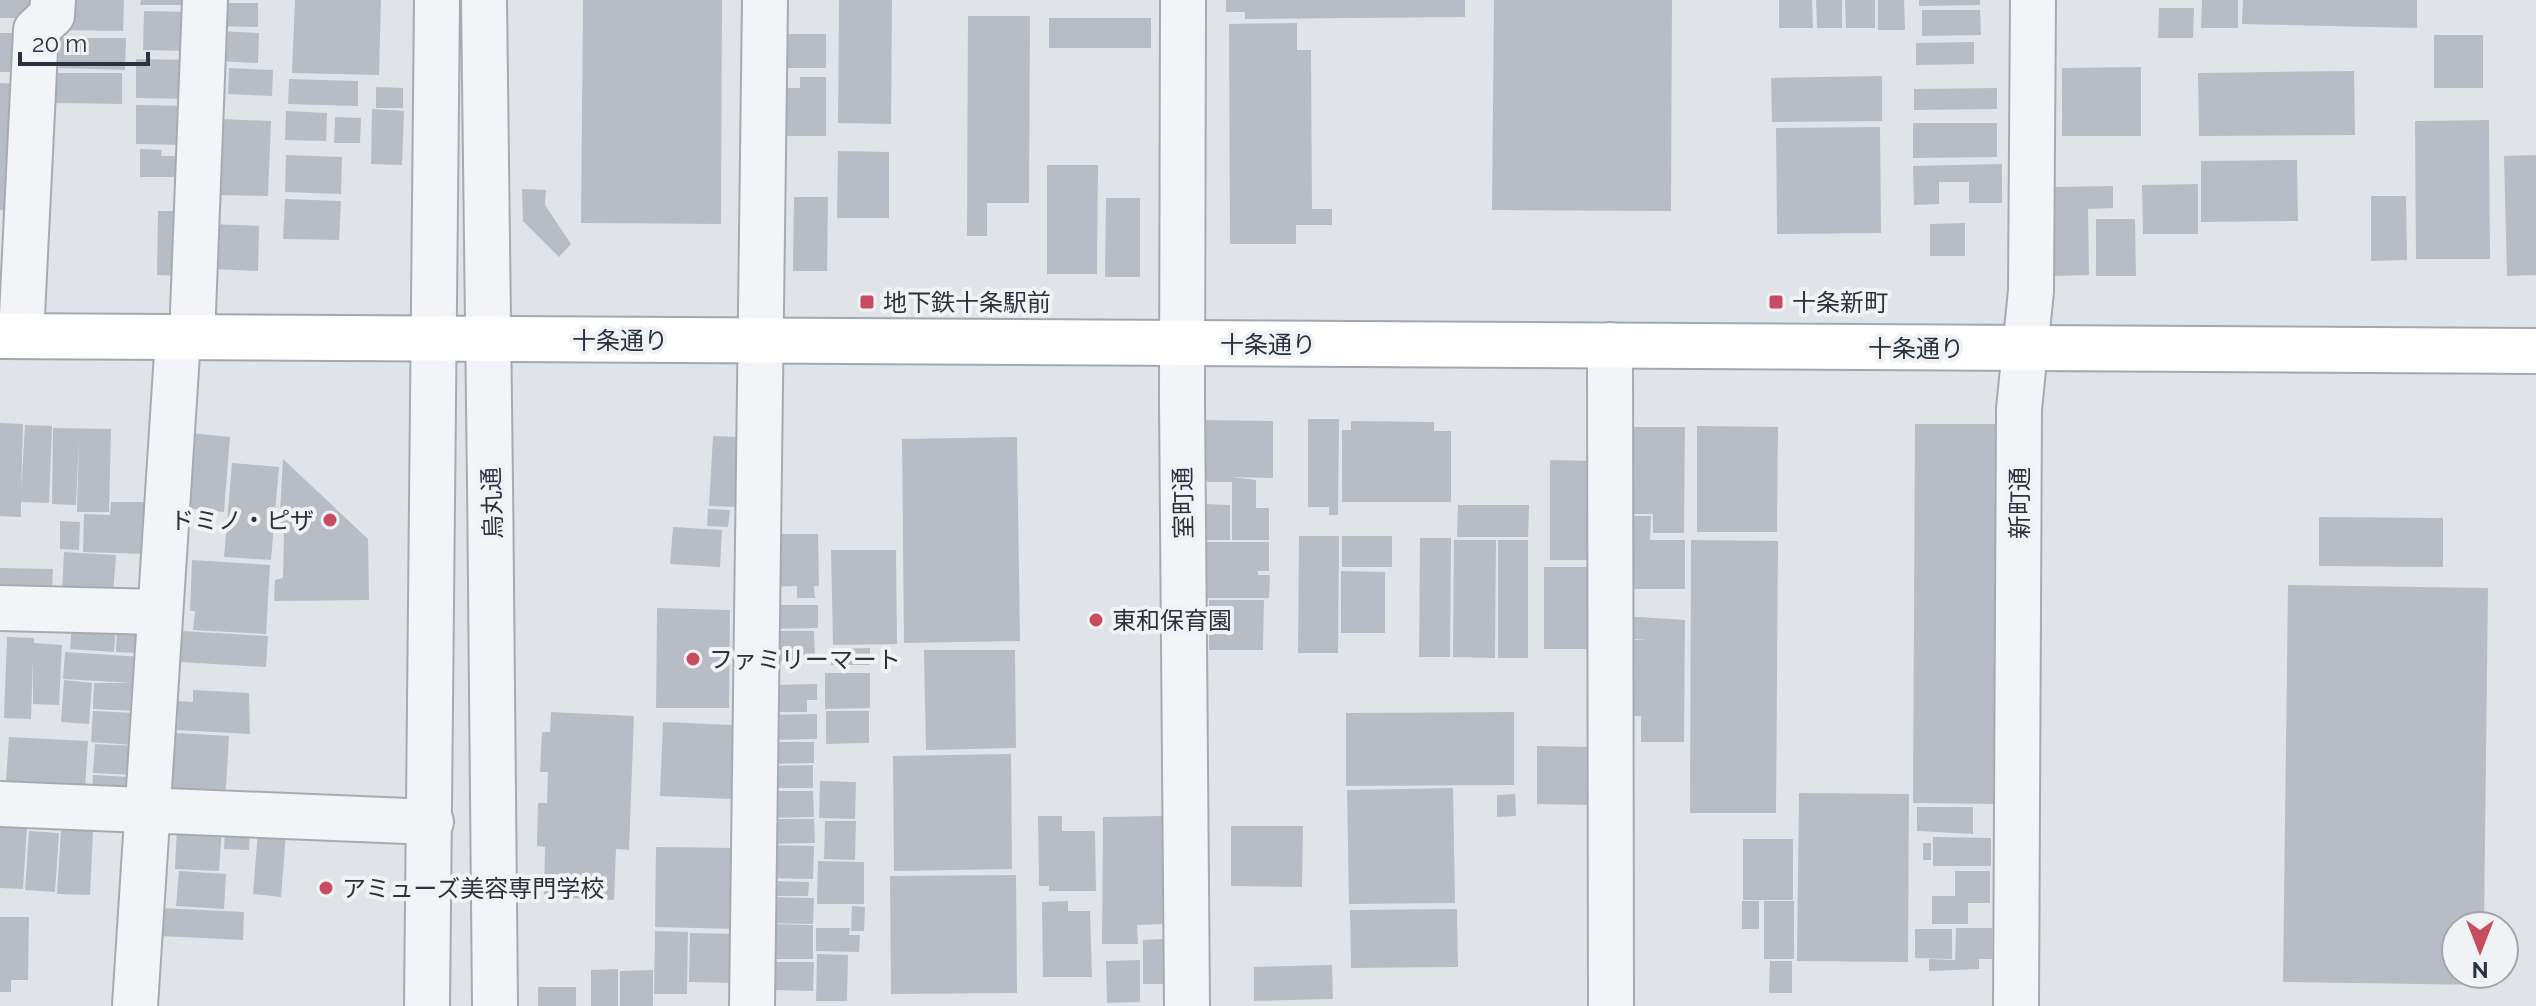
<svg xmlns="http://www.w3.org/2000/svg" width="2536" height="1006" font-family="Raleway,'Noto Sans JP',sans-serif">
	<style>
		.building { fill: #b8bdc5 }
		.lines { fill: none; stroke-linecap: round; stroke-linejoin: round }
		.minor-casing { stroke: #a6abb2; stroke-width: 48 }
		.major-casing { stroke: #a0a8b3; stroke-width: 48 }
		.minor { stroke: #f3f4f7; stroke-width: 44 }
		.major { stroke: #fff; stroke-width: 44 }
		.poi-dot { fill: #c74c5f; stroke: #f0f2f6; stroke-width: 3 }
		.labels { text-anchor: middle; dominant-baseline: central; stroke-width: 8; stroke-linejoin: round; paint-order: stroke }
		.poi-label { font-size: 24px; fill: #2a323f; stroke: #f0f2f6; text-anchor: start }
		.street-label { font-size: 24px; fill: #2a323f; stroke: #f0f2f6 }
	</style>
	<rect width="100%" height="100%" fill="#e0e4e8"/>
	<path class="building" d="M0 0H42L27 18H0Z
		M61 0H124L123 31 60 30Z
		M141 0H189V5H140Z
		M295 0H381L379 75 292 73Z
		M583 0H722L721 224 581 223Z
		M839 0H892L891 124 838 123Z
		M1226 0H1465V17L1245 19V12H1226Z
		M1494 0H1672L1671 211 1492 210Z
		M1779 0H1812L1813 28H1779Z
		M1816 0H1842V28H1817Z
		M1845 0H1875V28H1846Z
		M1878 0H1904L1905 30H1878Z
		M1919 0H1980V5L1919 6Z
		M2202 0H2238V28H2201Z
		M2243 0H2417V28L2242 24Z
		M218 3H258V27L211 26Z
		M2159 8H2194L2193 38H2158Z
		M1922 10H1980L1981 35 1922 36Z
		M144 11 189 12 188 51 143 50Z
		M968 16H1030L1029 203H987V236H967Z
		M1049 18H1151V48H1049Z
		M1297 23V50H1311L1312 209H1332V225H1296V244H1230L1229 24Z
		M219 31 259 33 258 63 218 61Z
		M0 33H18L17 72H0Z
		M774 34H826V68H773Z
		M2434 35H2483V88H2434Z
		M59 38H126L125 70 59 68Z
		M1974 42V64L1916 65V43Z
		M136 59 191 60 190 99 136 98Z
		M2141 67V136H2062V68Z
		M229 68 273 70 272 96 228 94Z
		M2354 71 2355 135 2199 136 2198 73Z
		M54 73H122V104L54 103Z
		M1882 76V121L1772 122 1771 78Z
		M800 77H826V136H776V88H800Z
		M289 79 358 81V106L288 104Z
		M0 83 21 84 7 210H0Z
		M376 87 403 88V108H376Z
		M1997 88V109L1914 110V89Z
		M136 105 190 106 189 145 136 144Z
		M372 109 404 111 402 165 371 164Z
		M286 111 327 113 326 141 285 140Z
		M335 117 361 118 360 143H334Z
		M219 119 271 121 268 196 216 195Z
		M2489 120 2490 259H2416L2415 121Z
		M1913 123H1997V157L1913 158Z
		M1880 127 1881 233 1777 234 1776 128Z
		M140 149 162 150 161 156H180V177H140Z
		M838 151 889 152V218H837Z
		M286 155 342 157 341 194 285 192Z
		M2536 155V275L2507 276 2504 156Z
		M2297 160 2298 221 2201 222V161Z
		M2002 164V203H1969V182H1939V204L1914 205 1913 166Z
		M1047 165H1098L1097 274H1047Z
		M2198 184V234H2143L2142 185Z
		M2113 186V208L2088 209 2089 275 2055 276 2054 187Z
		M522 189 546 190 545 205 571 244 559 257 523 221Z
		M2371 196H2406L2407 260 2371 261Z
		M794 197H828L827 271H793Z
		M1106 198H1140V277H1105Z
		M285 199 341 201 339 240 283 239Z
		M158 211H186L185 276 157 275Z
		M2096 219H2135L2136 276H2096Z
		M1965 223V256H1930V224Z
		M212 224 259 226 258 271 210 269Z
		M1308 419H1339L1338 515H1329V507H1308Z
		M1205 420 1273 421V478L1232 477 1256 480V508H1269V540H1232V482H1208L1205 477Z
		M1351 421 1434 422V431H1451V502H1342V430H1351Z
		M0 423 23 424 21 494 25 425 52 426 49 503 21 502V517L0 516Z
		M1915 424H1997L1995 804 1913 803Z
		M1697 426 1778 427 1777 532H1697Z
		M1627 427H1685L1684 533H1653V514H1627Z
		M53 428 111 429 109 512H77L79 438 76 505 52 504Z
		M190 433 230 437 224 512 184 508Z
		M713 436 742 437 738 507 709 506Z
		M1017 437 1020 641 904 643 902 439Z
		M283 459 368 539 369 600 274 601 275 580 283 578 284 530 279 531Z
		M1550 460 1596 461 1595 560H1550Z
		M232 463 279 467 271 560 224 557Z
		M111 502H148L146 554 83 552 84 514 110 515Z
		M1206 504 1230 505V540H1206Z
		M1458 505H1529L1528 537H1457Z
		M708 509 730 510 728 527 707 526Z
		M1626 516H1651L1650 540H1685V589H1626Z
		M2319 517 2443 518V567L2319 566Z
		M60 521 80 522 79 550 60 549Z
		M673 527 722 530 720 567 670 564Z
		M781 534H818L819 586H814L815 598H797V586L769 587 768 551H781Z
		M1299 536H1339L1338 653H1298Z
		M1342 536H1392V567H1342Z
		M1420 538H1451L1450 657H1419Z
		M1454 540H1496L1495 658 1453 657Z
		M1498 540H1528V658H1498Z
		M1691 540 1778 541 1776 813H1690Z
		M1205 542H1269V571H1258V575H1270L1269 598H1204Z
		M831 550H896L897 644 833 645Z
		M64 552 116 555 113 595 62 593Z
		M192 560 270 565 266 634 193 630 195 611H190Z
		M1544 567H1595V649H1544Z
		M0 568 53 569 52 595 0 594Z
		M1341 571 1385 572V633H1341Z
		M2288 585 2488 588 2484 926H2456V974H2483V985L2283 982Z
		M1209 600H1264L1263 650H1209Z
		M768 605H818V628L768 629Z
		M657 608 730 610 729 708H656Z
		M1623 616 1685 620 1684 742H1641V716H1623V640H1646L1623 638Z
		M72 623 116 626 114 652 70 649Z
		M117 625 140 626 139 653 116 652Z
		M180 631 268 636 266 667 179 662Z
		M768 631H814L815 660 768 661Z
		M7 637 34 638V643L62 645 59 705 33 704V660L31 719 4 718Z
		M870 648V665H831V649Z
		M924 650H1015L1016 748 926 750Z
		M65 652 143 657 135 711 93 709 94 683H132L63 679Z
		M825 673H870V708L825 709Z
		M64 680 92 683 89 724 61 722Z
		M817 684V700H807V712H766V685Z
		M193 690 249 693 250 734 177 730 178 701 193 702Z
		M93 711 135 713 132 745 91 742Z
		M826 711H869V743L826 744Z
		M551 712 634 716 629 850 616 849 614 900 544 897 545 847 537 846 538 803H547L548 772H540L542 732H550Z
		M1514 712V785L1346 786V713Z
		M817 714V739L767 740V715Z
		M663 722 734 725 731 799 660 796Z
		M174 733 229 736 225 802 170 799Z
		M9 737 88 741 85 788 5 794Z
		M767 742H814V763L767 764Z
		M95 744 136 746 134 775 93 773Z
		M1537 746 1594 747 1593 805 1537 804Z
		M1011 754 1012 869 894 871 893 756Z
		M813 765V788H766V766Z
		M93 775 132 777 131 801 92 800Z
		M820 781 856 782 855 819 819 818Z
		M1453 788 1455 903 1349 904 1347 790Z
		M763 791H813L814 817 764 818Z
		M1799 793 1909 794 1908 962 1797 961Z
		M1515 794 1516 816 1497 817V795Z
		M1917 807H1973V834L1917 831Z
		M1038 816H1062V831H1095L1096 891H1049V886H1039Z
		M1162 816 1163 924 1137 925 1138 944H1102L1103 817Z
		M766 819H814L815 843 766 844Z
		M825 821H856L855 860 824 859Z
		M0 826 27 827 23 889 0 888Z
		M177 826 222 828 219 871 175 869Z
		M1231 826H1303L1302 887 1231 886Z
		M225 828 250 829 249 850 224 849Z
		M61 829 93 831 90 895 57 894Z
		M29 831 59 833 55 892 25 890Z
		M258 831 286 834 281 897 253 894Z
		M1933 837 1991 838V866H1933Z
		M1743 839H1793V900H1743Z
		M1923 843H1931V860H1923Z
		M764 845 814 846 813 879 763 878Z
		M656 847 738 848 737 929 655 927Z
		M818 861 864 862V904H817Z
		M179 871 226 874 224 909 176 906Z
		M1955 871H1990V903H1968V924H1932V896H1955Z
		M1016 875 1017 993 891 994 890 876Z
		M770 881 809 882 808 896H770Z
		M764 897 814 898 813 924 764 923Z
		M1068 901V911H1090L1092 977H1043L1042 902Z
		M1742 901H1759V929H1742Z
		M1764 901H1794V959H1764Z
		M852 906 865 907 864 931H851Z
		M161 908 244 912 243 940 160 936Z
		M1457 909 1458 967 1351 968 1350 910Z
		M0 917H29L28 980H11V992H0Z
		M774 924 813 925V959H763Z
		M816 928H850L849 935H860L859 952 816 951Z
		M1956 928H1992V959H1979V969L1929 971V959L1955 960Z
		M1915 929H1952V959L1915 958Z
		M655 931 688 932 687 994H654Z
		M690 933 740 934 739 983 689 982Z
		M1163 939V984H1143V940Z
		M817 954 848 955 847 1001H816Z
		M1140 960V1002L1107 1003 1106 961Z
		M1770 961H1792V993H1769Z
		M774 962H814L813 991 774 990Z
		M1332 965 1333 999 1254 1001V967Z
		M618 969V1006H591V970Z
		M653 970V1006H620V971Z
		M538 987H576V1006H538Z"/>
	<g class="lines">
		<defs>
			<path id="minor" d="M484 0C487 335 494 671 495 1006
				M1183 0 1182 401 1187 1006
				M21 336 36 30 52 15 53 0
				M192 338 205 0
				M1610 345 1611 1006
				M0 608 160 612
				M0 804 431 822
				M135 1006 178 338
				M427 1006 437 0
				M752 1006 765 0
				M2016 1006 2019 409 2031 291 2033 0"/>
			<path id="major" d="M0 336 2536 351"/>
		</defs>
		<use href="#minor" class="minor-casing"/>
		<use href="#major" class="major-casing"/>
		<use href="#minor" class="minor"/>
		<use href="#major" class="major"/>
	</g>
	<g class="poi-dot">
		<rect x="859" y="294" width="16" height="16" rx="4"/>
		<rect x="1768" y="294" width="16" height="16" rx="4"/>
		<circle cx="330" cy="520" r="8"/>
		<circle cx="1096" cy="620" r="8"/>
		<circle cx="693" cy="659" r="8"/>
		<circle cx="326" cy="888" r="8"/>
	</g>
	<g class="labels">
		<g class="poi-label">
			<text x="883" y="302">地下鉄十条駅前</text>
			<text x="1792" y="302">十条新町</text>
			<text x="314" y="520" text-anchor="end">ドミノ・ピザ</text>
			<text x="1112" y="620">東和保育園</text>
			<text x="709" y="659">ファミリーマート</text>
			<text x="342" y="888">アミューズ美容専門学校</text>
		</g>
		<g class="street-label">
			<text x="620" y="340">十条通り</text>
			<text x="1268" y="344">十条通り</text>
			<text x="1916" y="348">十条通り</text>
			<text transform="translate(492 503) rotate(-92)">烏丸通</text>
			<text transform="translate(1183 503) rotate(-91)">室町通</text>
			<text transform="translate(2019 503) rotate(-90)">新町通</text>
		</g>
	</g>
	<g transform="translate(2480 950) rotate(180)"><circle r="38" fill="#f0f2f6" stroke="#a1a5ad" stroke-width="2"/>
	<path d="M0-6L14 30L0 20L-14 30Z" fill="#c74c5f"/>
	<text y="-12" font-size="22" font-weight="bold" text-anchor="middle" fill="#2a323f">N</text>
	</g>
	<path d="M20 52v12h128v-12" fill="none" stroke="#2a323f" stroke-width="4"/>
	<text x="32" y="52" font-size="24" fill="#2a323f" stroke="#f0f2f6" stroke-width="6" paint-order="stroke">20 m</text>
</svg>
